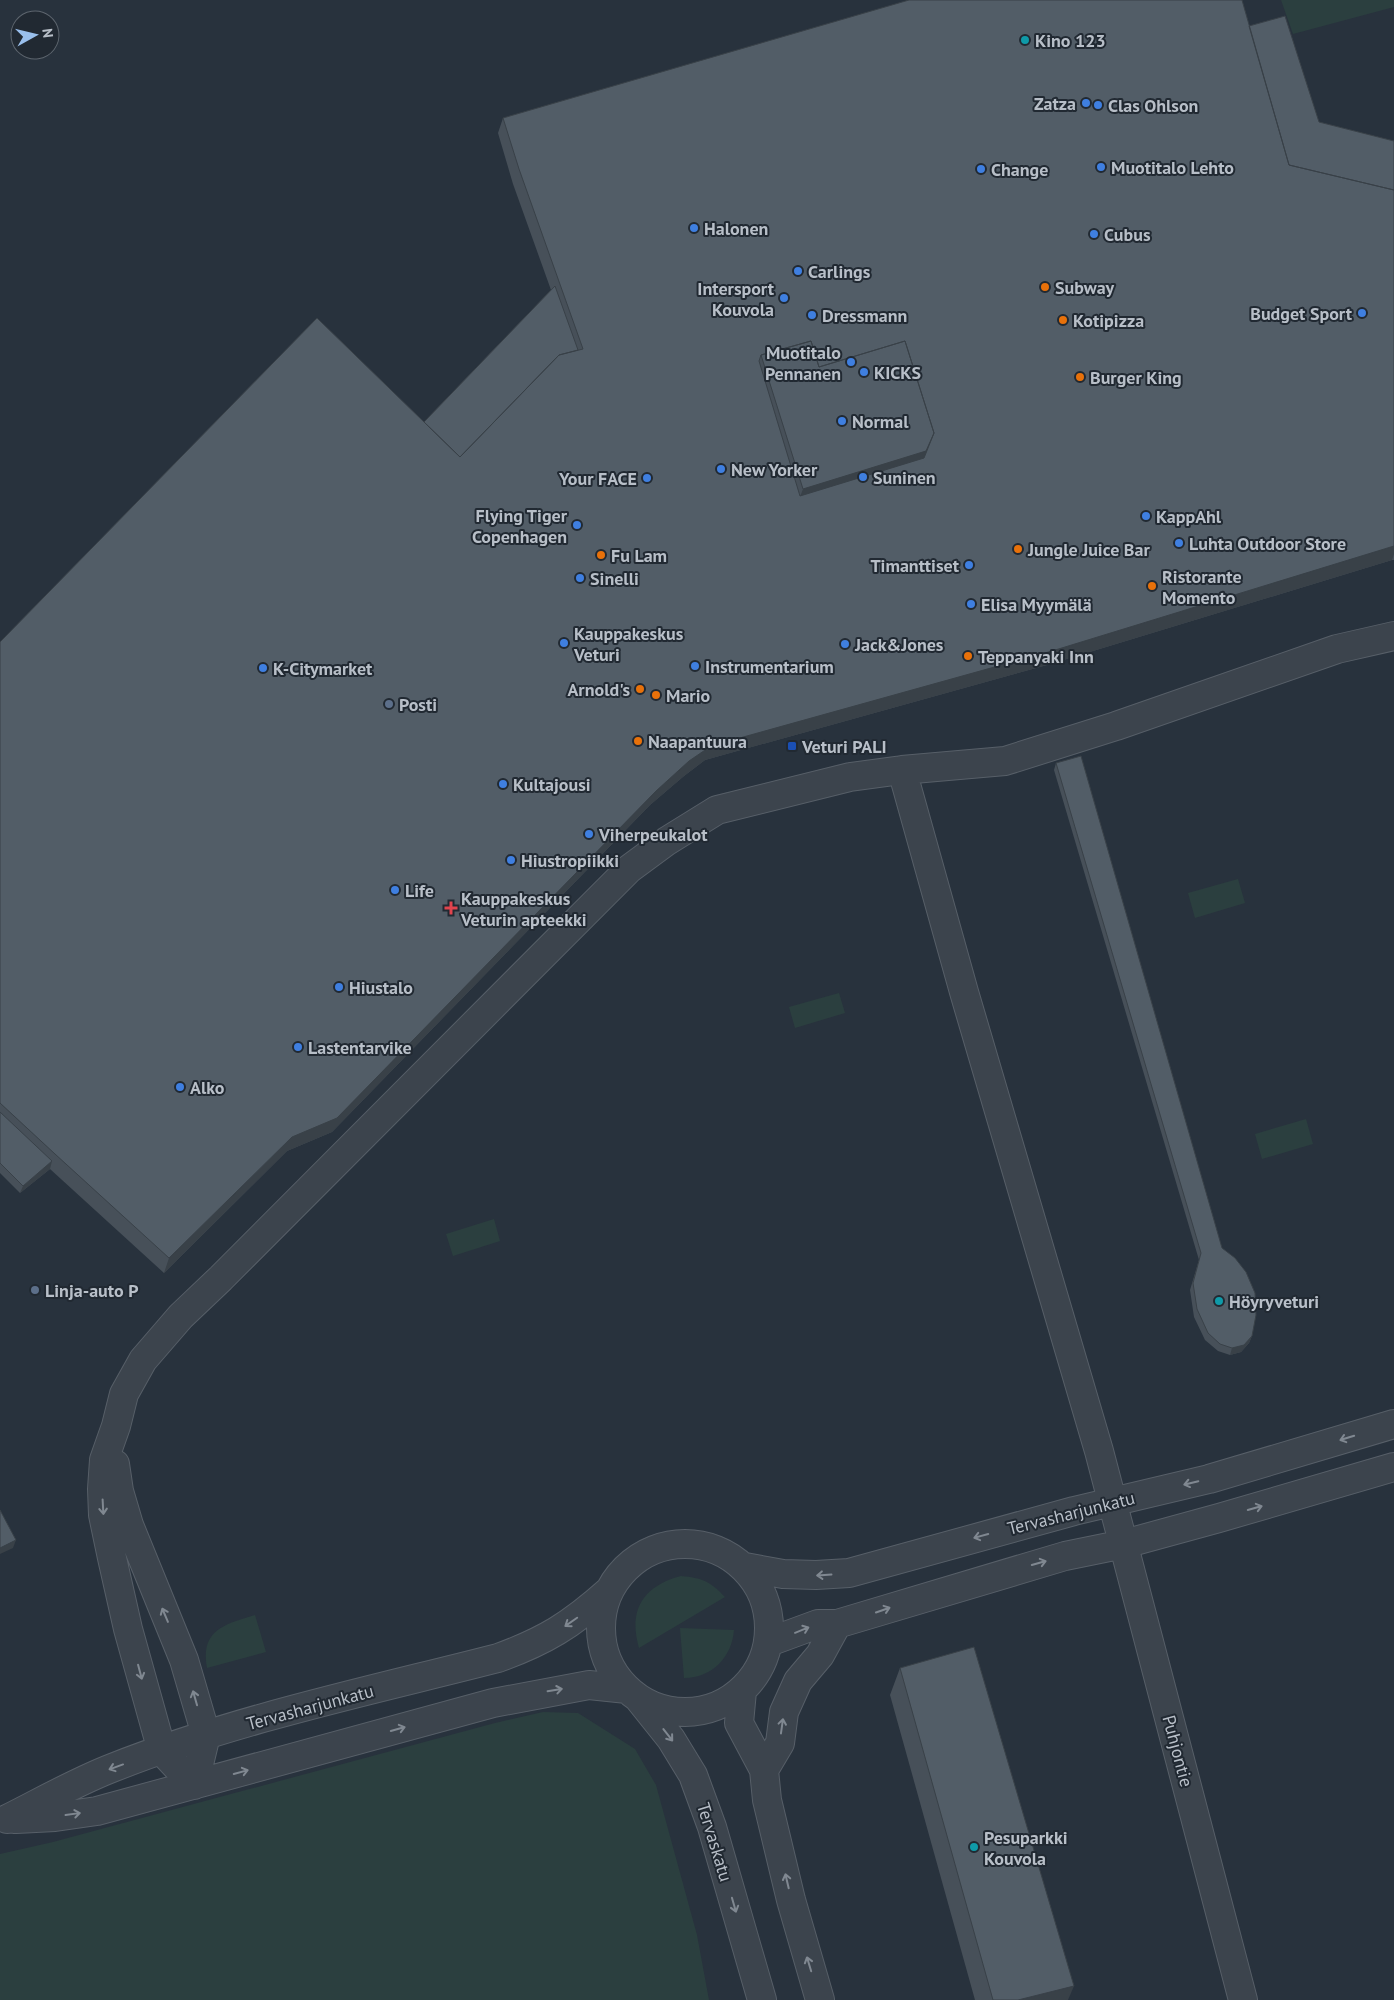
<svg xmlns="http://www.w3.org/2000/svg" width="1394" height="2000" font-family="'PT Sans',sans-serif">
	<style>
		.green { fill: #2b3f3f }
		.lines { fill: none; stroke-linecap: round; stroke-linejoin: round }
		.minor-casing { stroke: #575f68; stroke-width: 30 }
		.minor { stroke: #3c444d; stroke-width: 28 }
		.wall { fill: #475059 }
		.shaded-wall { fill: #394148 }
		.building { fill: #525d67; stroke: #394148; fill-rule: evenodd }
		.oneway { stroke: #808891 }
		.culture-dot { fill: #0f9aa8; stroke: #212932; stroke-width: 2 }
		.shop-dot { fill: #3f7fe0; stroke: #212932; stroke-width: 2 }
		.food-dot { fill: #e8710a; stroke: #212932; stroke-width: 2 }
		.service-dot { fill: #5c6f8a; stroke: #212932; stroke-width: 2 }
		.transit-dot { fill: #1a4fb4; stroke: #212932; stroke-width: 2 }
		.health-dot { fill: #e0444e; stroke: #212932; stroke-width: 2 }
		.labels { text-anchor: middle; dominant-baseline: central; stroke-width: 4; stroke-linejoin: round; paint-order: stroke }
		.poi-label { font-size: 18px; font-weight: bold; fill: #b8bfc8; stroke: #212932; text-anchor: start }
		.street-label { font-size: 18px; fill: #b8bfc8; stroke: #212932 }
	</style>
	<rect width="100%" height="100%" fill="#28323d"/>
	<path class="green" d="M1281 0H1394V7L1293 34Z
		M1238 879 1245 903 1195 918 1188 893Z
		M839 993 845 1013 795 1028 789 1007Z
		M1306 1119 1313 1144 1262 1159 1255 1134Z
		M494 1219 500 1241 453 1256 446 1234Z
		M681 1576C702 1578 710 1581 725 1597L639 1648C628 1610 643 1586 681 1576Z
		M255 1615 266 1652 207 1668C200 1630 225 1624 255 1615Z
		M680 1628 734 1630C732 1657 712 1678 684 1678Z
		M543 1712 578 1713 635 1749 656 1785 697 1935 709 2000H0V1854L53 1842 495 1723Z"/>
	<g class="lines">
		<defs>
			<path id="minor" d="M902 770 964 992 1099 1451 1243 2000
				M115 1464 119 1491 129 1525 184 1660 206 1735 194 1785
				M601 1628a84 84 0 1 1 168 0a84 84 0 1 1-168 0Z
				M745 1567 783 1574 816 1575 849 1573 1074 1511 1209 1479 1394 1424
				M769 1642 818 1624H837L1065 1556 1124 1544 1219 1518 1394 1467
				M742 1691 739 1723 764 1770 767 1800 791 1900 820 2000
				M639 1699 671 1739 693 1775 712 1827 762 2000
				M764 1770 780 1743 784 1712 798 1681 820 1655 837 1624
				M194 1785 162 1751 128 1629 112 1558 103 1515 102 1489 104 1460 116 1426 124 1394 143 1360 181 1316 221 1278 629 869 667 841 717 810 850 777 902 770 1005 761 1116 726 1337 649 1394 636
				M7 1819C41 1802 76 1782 112 1768 236 1719 369 1691 498 1658 545 1641 571 1625 609 1591
				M16 1819 55 1817 97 1811 493 1703 589 1685 627 1689"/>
		</defs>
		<use href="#minor" class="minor-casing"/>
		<use href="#minor" class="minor"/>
	</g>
	<path class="wall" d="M1249 26 1319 122 1394 141V560H1392L1047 665 705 760 684 776 650 805 332 1132 287 1151 164 1273 50 1169 20 1193 0 1173V642L424 422 551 290 513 184 498 133 503 118Z
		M1056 763 1252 1336 1249 1343 1241 1352 1230 1355 1218 1351 1205 1340 1194 1317 1190 1290 1199 1260 1054 770Z
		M900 1668 1068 2000H975L890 1695Z"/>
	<path class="shaded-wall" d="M934 433 919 472 795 510 803 489Z
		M1394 546V554L1392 560 1047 665 705 760 684 776 650 805 332 1132 287 1151 164 1273 169 1258 292 1137 656 791 689 761 711 746Z
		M52 1161 50 1169 20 1193 23 1186Z
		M1252 1336 1249 1343 1241 1352 1230 1355 1232 1348Z
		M16 1540 13 1548 0 1554V1548Z
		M1074 1986 1068 2000H1018Z"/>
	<path class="building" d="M909 0H1242L1289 165 1394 190V546L1052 651 711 746 689 761 656 791 337 1118 292 1137 169 1258 55 1154 0 1103V642L317 318 460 457 559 355 583 349 519 169 503 118ZM811 341 819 367 905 341 934 433 924 458 800 496 759 361 761 355Z
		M1285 16 1319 122 1394 141V190L1289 165 1249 26Z
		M555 286 578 350 559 355 460 457 424 422Z
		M811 341 819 367 905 341 934 433 926 451 803 489 761 355Z
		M1081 756 1222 1248 1235 1258 1246 1272 1255 1293 1256 1315 1252 1336 1244 1345 1232 1348 1220 1344 1208 1333 1197 1309 1193 1283 1201 1253 1056 763Z
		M0 1112 52 1161 23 1186 0 1163Z
		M0 1510 16 1540 0 1548Z
		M974 1647 1074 1986 1018 2000H993L900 1668Z"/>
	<defs><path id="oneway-shaft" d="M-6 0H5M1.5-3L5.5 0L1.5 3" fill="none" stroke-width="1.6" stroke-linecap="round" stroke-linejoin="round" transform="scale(1.25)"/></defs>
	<g class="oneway">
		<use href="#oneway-shaft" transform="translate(1347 1438) rotate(163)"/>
		<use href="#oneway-shaft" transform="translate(1191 1483) rotate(167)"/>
		<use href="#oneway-shaft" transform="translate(103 1507) rotate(87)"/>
		<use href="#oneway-shaft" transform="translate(1255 1508) rotate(-16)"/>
		<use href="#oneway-shaft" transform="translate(981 1536) rotate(165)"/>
		<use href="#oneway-shaft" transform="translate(1039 1563) rotate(-16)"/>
		<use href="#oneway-shaft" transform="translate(824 1575) rotate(176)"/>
		<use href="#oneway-shaft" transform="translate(883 1610) rotate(-19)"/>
		<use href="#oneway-shaft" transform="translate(165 1615) rotate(-113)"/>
		<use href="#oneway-shaft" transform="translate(571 1622) rotate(145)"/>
		<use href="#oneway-shaft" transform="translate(802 1630) rotate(-22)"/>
		<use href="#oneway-shaft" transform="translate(140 1672) rotate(75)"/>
		<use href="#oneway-shaft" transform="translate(555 1690) rotate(-9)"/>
		<use href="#oneway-shaft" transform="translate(195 1698) rotate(-106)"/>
		<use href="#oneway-shaft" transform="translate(782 1726) rotate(-82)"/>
		<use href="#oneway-shaft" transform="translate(398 1729) rotate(-16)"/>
		<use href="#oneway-shaft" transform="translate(668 1735) rotate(52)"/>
		<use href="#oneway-shaft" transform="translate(116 1767) rotate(160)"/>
		<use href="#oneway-shaft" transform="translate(241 1772) rotate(-15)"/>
		<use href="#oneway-shaft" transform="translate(73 1814) rotate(-8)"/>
		<use href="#oneway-shaft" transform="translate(787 1881) rotate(-103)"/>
		<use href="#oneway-shaft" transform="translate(734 1905) rotate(74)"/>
		<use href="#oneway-shaft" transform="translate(809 1964) rotate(-107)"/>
	</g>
	<g class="culture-dot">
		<circle cx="1025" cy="40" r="5"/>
		<circle cx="1219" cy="1301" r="5"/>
		<circle cx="974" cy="1847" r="5"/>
	</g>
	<g class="shop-dot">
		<circle cx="1086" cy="103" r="5"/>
		<circle cx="1098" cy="105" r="5"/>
		<circle cx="1101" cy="167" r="5"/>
		<circle cx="981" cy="169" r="5"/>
		<circle cx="694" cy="228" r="5"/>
		<circle cx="1094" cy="234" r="5"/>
		<circle cx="798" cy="271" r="5"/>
		<circle cx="784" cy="298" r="5"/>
		<circle cx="1362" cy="313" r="5"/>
		<circle cx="812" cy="315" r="5"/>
		<circle cx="851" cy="362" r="5"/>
		<circle cx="864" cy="372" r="5"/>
		<circle cx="842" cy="421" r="5"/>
		<circle cx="721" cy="469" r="5"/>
		<circle cx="863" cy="477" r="5"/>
		<circle cx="647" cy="478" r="5"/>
		<circle cx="1146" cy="516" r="5"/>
		<circle cx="577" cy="525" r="5"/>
		<circle cx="1179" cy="543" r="5"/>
		<circle cx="969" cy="565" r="5"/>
		<circle cx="580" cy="578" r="5"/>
		<circle cx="971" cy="604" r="5"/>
		<circle cx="564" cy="643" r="5"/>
		<circle cx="845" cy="644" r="5"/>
		<circle cx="695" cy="666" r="5"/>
		<circle cx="263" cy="668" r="5"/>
		<circle cx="503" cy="784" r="5"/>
		<circle cx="589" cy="834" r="5"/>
		<circle cx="511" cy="860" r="5"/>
		<circle cx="395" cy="890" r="5"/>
		<circle cx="339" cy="987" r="5"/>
		<circle cx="298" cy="1047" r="5"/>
		<circle cx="180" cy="1087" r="5"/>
	</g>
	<g class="food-dot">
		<circle cx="1045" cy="287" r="5"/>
		<circle cx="1063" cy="320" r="5"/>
		<circle cx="1080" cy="377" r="5"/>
		<circle cx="1018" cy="549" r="5"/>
		<circle cx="601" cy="555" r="5"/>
		<circle cx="1152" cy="586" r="5"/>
		<circle cx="968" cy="656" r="5"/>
		<circle cx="640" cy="689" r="5"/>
		<circle cx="656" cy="695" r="5"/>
		<circle cx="638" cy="741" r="5"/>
	</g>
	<g class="service-dot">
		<circle cx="389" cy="704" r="5"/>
		<circle cx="35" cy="1290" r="5"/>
	</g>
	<rect class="transit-dot" x="787" y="741" width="10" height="10" rx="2.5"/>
	<path class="health-dot" d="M448.5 900.5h5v5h5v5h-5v5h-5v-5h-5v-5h5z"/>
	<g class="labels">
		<g class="poi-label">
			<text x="1035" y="40">Kino 123</text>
			<text x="1076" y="103" text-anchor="end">Zatza</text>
			<text x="1108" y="105">Clas Ohlson</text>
			<text x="1111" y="167">Muotitalo Lehto</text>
			<text x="991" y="169">Change</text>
			<text x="704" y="228">Halonen</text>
			<text x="1104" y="234">Cubus</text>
			<text x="808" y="271">Carlings</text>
			<text x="1055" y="287">Subway</text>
			<text x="774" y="288" text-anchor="end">Intersport<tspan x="774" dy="21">Kouvola</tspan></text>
			<text x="1352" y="313" text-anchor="end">Budget Sport</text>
			<text x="822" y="315">Dressmann</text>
			<text x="1073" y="320">Kotipizza</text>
			<text x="841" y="352" text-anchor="end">Muotitalo<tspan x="841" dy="21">Pennanen</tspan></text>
			<text x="874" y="372">KICKS</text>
			<text x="1090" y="377">Burger King</text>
			<text x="852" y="421">Normal</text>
			<text x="731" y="469">New Yorker</text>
			<text x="873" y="477">Suninen</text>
			<text x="637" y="478" text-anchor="end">Your FACE</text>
			<text x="567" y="515" text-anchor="end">Flying Tiger<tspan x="567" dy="21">Copenhagen</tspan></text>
			<text x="1156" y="516">KappAhl</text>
			<text x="1189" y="543">Luhta Outdoor Store</text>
			<text x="1028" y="549">Jungle Juice Bar</text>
			<text x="611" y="555">Fu Lam</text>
			<text x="959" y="565" text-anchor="end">Timanttiset</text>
			<text x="1162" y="576">Ristorante<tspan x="1162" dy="21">Momento</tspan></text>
			<text x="590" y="578">Sinelli</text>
			<text x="981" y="604">Elisa Myymälä</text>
			<text x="574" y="633">Kauppakeskus<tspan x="574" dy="21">Veturi</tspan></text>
			<text x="855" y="644">Jack&amp;Jones</text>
			<text x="978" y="656">Teppanyaki Inn</text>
			<text x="705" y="666">Instrumentarium</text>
			<text x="273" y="668">K-Citymarket</text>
			<text x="630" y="689" text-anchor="end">Arnold's</text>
			<text x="666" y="695">Mario</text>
			<text x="399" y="704">Posti</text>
			<text x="648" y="741">Naapantuura</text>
			<text x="802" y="746">Veturi PALI</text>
			<text x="513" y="784">Kultajousi</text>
			<text x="599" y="834">Viherpeukalot</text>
			<text x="521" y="860">Hiustropiikki</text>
			<text x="405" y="890">Life</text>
			<text x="461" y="898">Kauppakeskus<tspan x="461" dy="21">Veturin apteekki</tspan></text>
			<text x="349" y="987">Hiustalo</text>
			<text x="308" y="1047">Lastentarvike</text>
			<text x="190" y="1087">Alko</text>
			<text x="45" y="1290">Linja-auto P</text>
			<text x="1229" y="1301">Höyryveturi</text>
			<text x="984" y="1837">Pesuparkki<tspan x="984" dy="21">Kouvola</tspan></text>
		</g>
		<g class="street-label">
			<text transform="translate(1071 1513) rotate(-14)">Tervasharjunkatu</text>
			<text transform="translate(310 1707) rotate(-15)">Tervasharjunkatu</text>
			<text transform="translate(1178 1751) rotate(75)">Puhjontie</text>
			<text transform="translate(715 1842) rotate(73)">Tervaskatu</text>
		</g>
	</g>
	<g transform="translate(35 35) rotate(82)"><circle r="24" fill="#212932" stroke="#5d656e"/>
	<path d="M0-4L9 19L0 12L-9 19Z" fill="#99bfec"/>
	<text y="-8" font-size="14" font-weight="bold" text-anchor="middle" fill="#b8bfc8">N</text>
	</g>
</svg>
